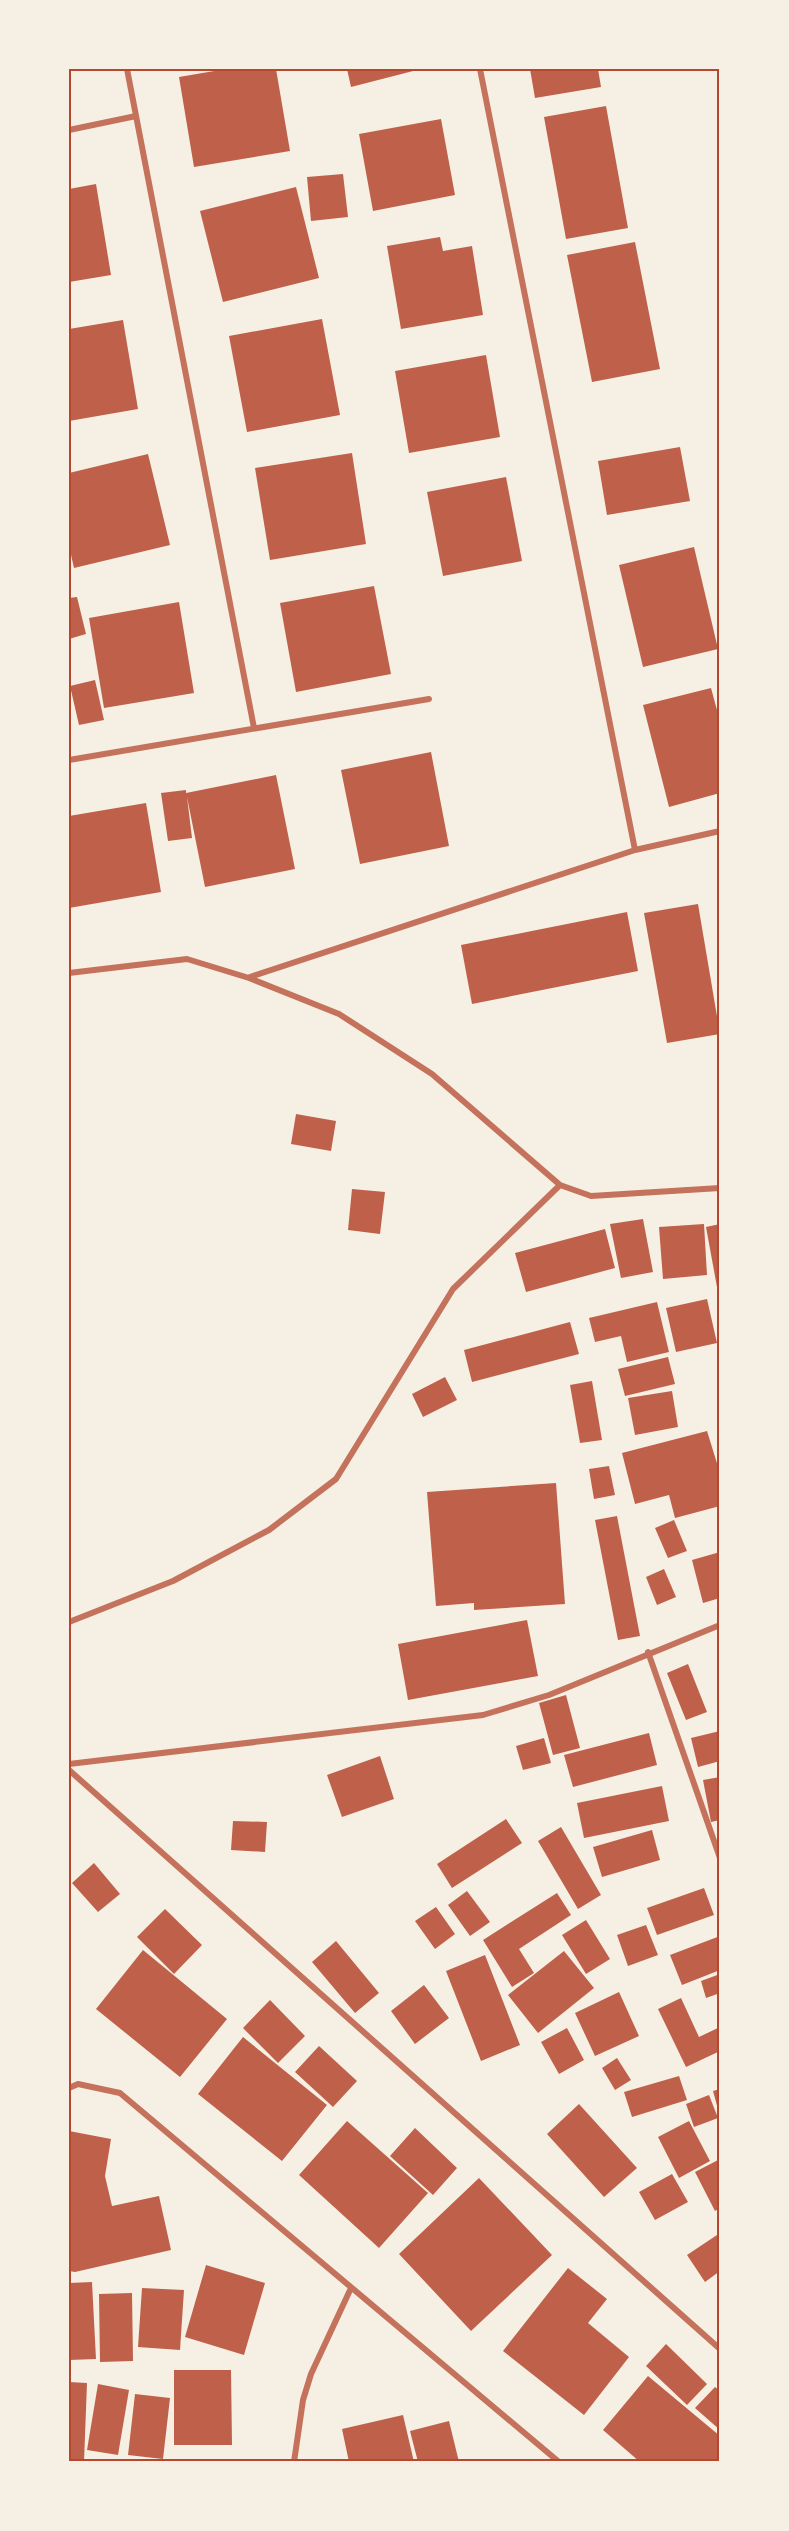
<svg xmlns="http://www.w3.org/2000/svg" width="789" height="2531" font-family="'PT Sans Narrow',sans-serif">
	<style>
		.building { fill: #bf614a }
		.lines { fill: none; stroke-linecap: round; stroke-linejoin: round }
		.minor { stroke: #c5725c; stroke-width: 6 }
		.neatline { fill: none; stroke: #b5482f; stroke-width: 2 }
	</style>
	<rect width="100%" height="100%" fill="#f6efe4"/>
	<path class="building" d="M226 69H276L290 151 194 167 179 77Z
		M347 69H417V70L351 87Z
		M530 69H598L601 87 535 98Z
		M606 106 628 228 566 239 544 117Z
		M441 119 455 195 373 211 359 134Z
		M343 174 348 217 311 221 307 177Z
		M96 184 111 275 69 282V189Z
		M296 187 319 278 223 302 200 211Z
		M440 237 443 251 472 246 483 315 401 329 387 246Z
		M635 242 660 369 592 382 567 255Z
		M322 319 340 415 247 432 229 336Z
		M123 320 138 409 69 421V329Z
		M486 355 500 437 409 453 395 371Z
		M680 447 690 501 607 515 598 461Z
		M352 453 366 544 270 560 255 468Z
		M148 454 170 545 74 568 69 546V473Z
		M506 477 522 561 443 576 427 492Z
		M694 547 718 649 643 667 619 565Z
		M374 586 391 674 296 692 280 603Z
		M77 597 86 634 69 639V598Z
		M179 602 194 693 104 708 89 618Z
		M95 680 104 720 79 725 70 686Z
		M711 688 720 721V793L669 807 643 705Z
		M431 752 449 846 360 864 341 770Z
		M276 775 295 869 205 887 187 797 192 838 168 841 161 793 186 790V793Z
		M146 803 161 892 69 908V816Z
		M698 904 720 1034 667 1043 644 913Z
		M627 912 638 971 472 1004 461 945Z
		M296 1114 336 1121 331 1151 291 1144Z
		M352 1189 385 1192 380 1234 348 1230Z
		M643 1219 653 1272 621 1278 610 1224Z
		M704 1224 707 1275 663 1279 659 1227Z
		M720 1224V1297L719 1298 706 1227Z
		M605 1229 615 1268 526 1292 515 1253Z
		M707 1299 717 1343 676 1352 666 1308Z
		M657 1302 669 1352 627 1362 621 1336 595 1342 589 1318Z
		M570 1322 579 1354 472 1382 464 1350Z
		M668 1357 675 1384 625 1396 618 1369Z
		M445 1377 457 1400 423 1417 412 1394Z
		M592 1381 602 1440 580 1443 570 1385Z
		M672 1391 678 1427 635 1435 628 1398Z
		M707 1431 720 1473V1506L675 1518 669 1495 635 1504 622 1453Z
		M609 1466 615 1495 594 1499 589 1469Z
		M556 1483 565 1604 474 1610V1603L436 1606 427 1492Z
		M617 1516 640 1636 618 1640 595 1520Z
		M674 1520 687 1551 668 1558 655 1528Z
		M720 1552V1598L703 1603 692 1560Z
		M664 1569 676 1597 657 1605 646 1577Z
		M527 1620 538 1676 408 1700 398 1644Z
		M688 1664 707 1712 686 1720 667 1673Z
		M566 1695 580 1748 553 1755 539 1703Z
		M720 1731V1761L698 1767 691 1738Z
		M649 1733 657 1765 573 1787 564 1755Z
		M544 1738 551 1763 523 1770 516 1746Z
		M380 1756 394 1799 342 1817 327 1775Z
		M720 1777V1820L711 1822 703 1780Z
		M662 1786 669 1821 584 1838 577 1803Z
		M506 1819 522 1843 452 1888 437 1864Z
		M233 1821 267 1822 265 1852 231 1850Z
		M561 1827 601 1895 578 1909 538 1841Z
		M652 1830 660 1860 602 1877 593 1847Z
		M94 1863 120 1894 98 1912 72 1883Z
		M704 1888 714 1915 657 1935 647 1908Z
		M467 1891 490 1922 470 1936 448 1905Z
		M557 1893 571 1915 519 1949 534 1973 512 1987 483 1940Z
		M436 1907 455 1934 435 1949 415 1921Z
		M165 1909 202 1945 174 1974 137 1937Z
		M586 1920 610 1959 586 1974 562 1935Z
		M646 1925 658 1955 628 1966 617 1935Z
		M720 1936V1970L682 1985 670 1955Z
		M336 1941 379 1993 355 2013 312 1962Z
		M143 1950 227 2019 180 2077 96 2009Z
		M564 1951 594 1988 538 2033 508 1995Z
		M485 1955 520 2045 481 2061 446 1971Z
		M720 1974V1993L706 1998 701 1981Z
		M424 1985 449 2018 415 2044 391 2011Z
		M619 1992 639 2036 595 2056 575 2013Z
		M681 1998 699 2037 720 2027V2051L686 2067 658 2009Z
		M270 2000 305 2036 278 2063 243 2028Z
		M567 2028 584 2060 559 2074 541 2042Z
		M243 2037 327 2105 282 2161 198 2094Z
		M319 2046 357 2081 333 2107 295 2072Z
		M617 2058 631 2080 615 2090 602 2068Z
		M679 2076 687 2100 632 2117 624 2092Z
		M720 2089V2113H719L713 2091Z
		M709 2095 718 2118 694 2127 686 2104Z
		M579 2104 637 2168 604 2197 547 2134Z
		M347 2121 428 2193 379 2248 299 2175Z
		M689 2121 710 2161 679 2178 658 2137Z
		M415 2128 457 2168 433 2195 390 2156Z
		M69 2131 111 2139 105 2176 112 2206 159 2196 171 2250 75 2272 69 2271Z
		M720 2159V2208L715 2211 695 2172Z
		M672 2174 688 2202 655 2220 639 2192Z
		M479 2178 552 2255 471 2331 399 2254Z
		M720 2233V2271L705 2282 687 2255Z
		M206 2265 265 2283 244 2355 185 2337Z
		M568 2268 607 2299 588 2323 629 2357 584 2415 503 2351Z
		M92 2282 96 2359 69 2360V2283Z
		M142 2288 184 2290 180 2350 138 2347Z
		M132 2293 133 2361 100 2362 99 2294Z
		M666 2344 707 2384 687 2405 646 2366Z
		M174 2370H231L232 2445H174Z
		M648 2376 720 2436V2457L716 2462H640L603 2430Z
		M69 2382 87 2383 84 2462 69 2461Z
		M98 2384 129 2390 118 2455 87 2450Z
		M715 2387 720 2391V2430L695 2408Z
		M135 2394 170 2398 163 2459 128 2455Z
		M403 2415 414 2462H349L342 2429Z
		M449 2421 459 2462H418L410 2431Z"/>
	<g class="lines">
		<path class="minor" d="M127 69 254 728
			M480 69 635 850
			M69 130 136 116
			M69 760 429 699
			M69 973 187 959 249 978 339 1014 432 1074 560 1185 591 1196 720 1188
			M250 977 635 850 720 831
			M69 1622 173 1581 269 1530 336 1479 453 1289 560 1185
			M648 1652 720 1858
			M69 1764 483 1715 549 1695 720 1625
			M69 1770 720 2349
			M69 2088 78 2084 120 2093 559 2462
			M294 2462 303 2400 311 2374 351 2288"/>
	</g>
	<rect width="789" height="2531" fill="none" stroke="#f6efe4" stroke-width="141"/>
	<rect x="70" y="70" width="648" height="2390" class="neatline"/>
</svg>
